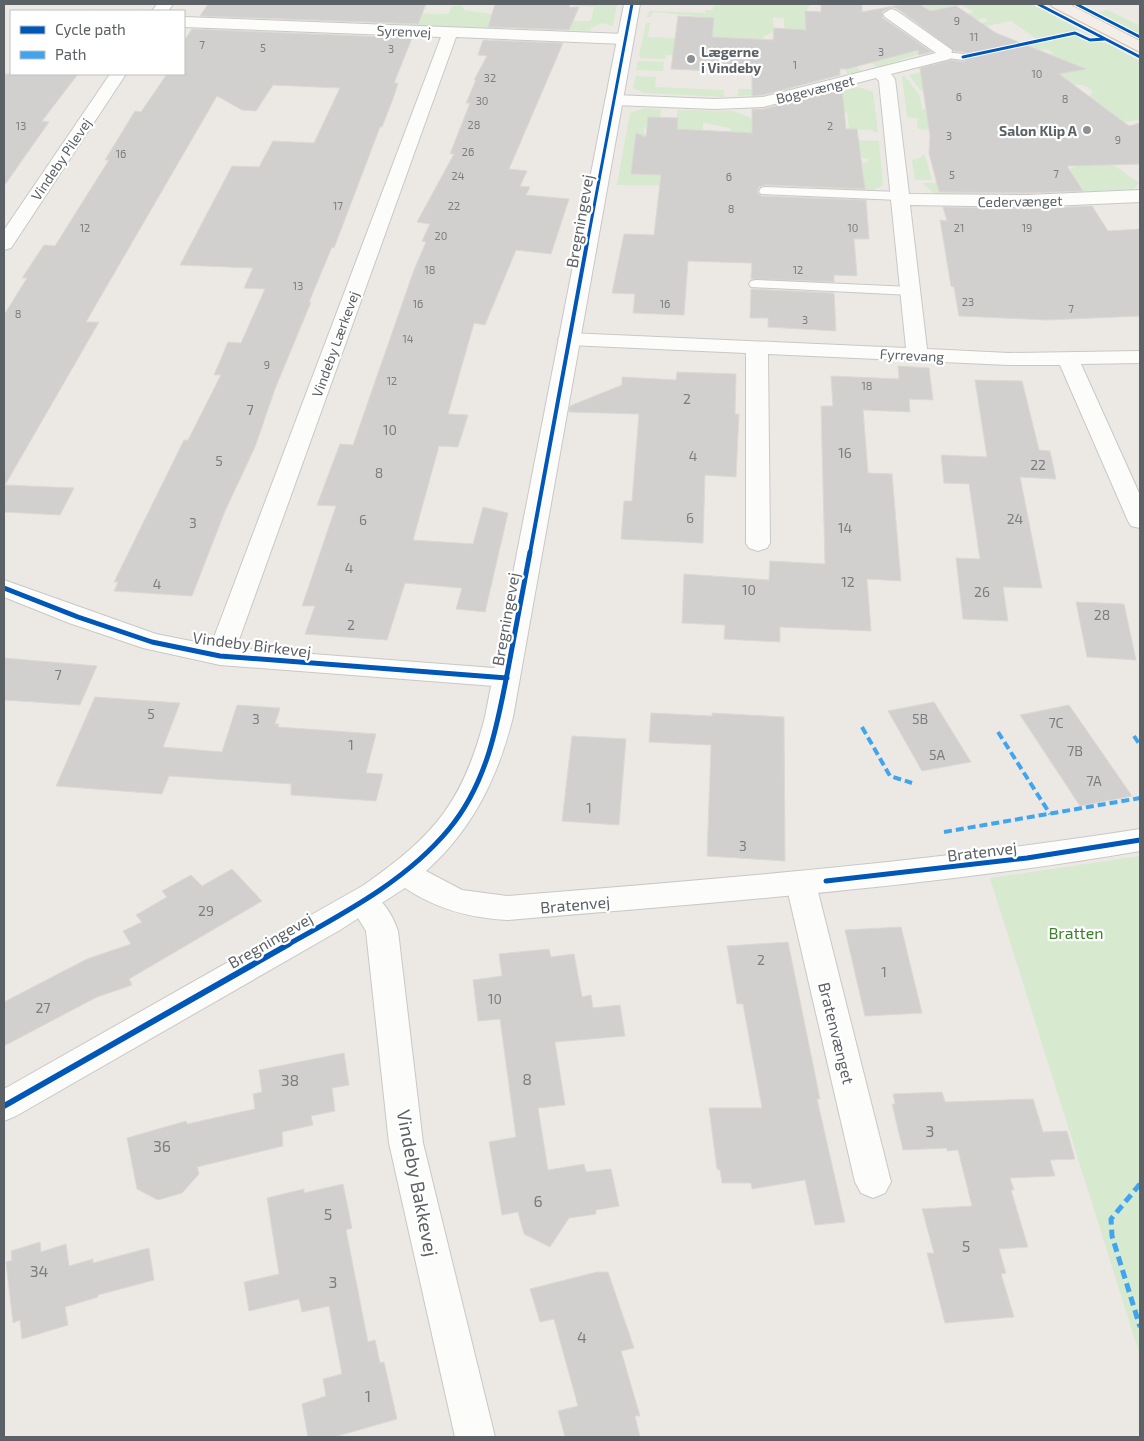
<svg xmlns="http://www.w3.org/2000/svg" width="1144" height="1441" font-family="'Exo 2',sans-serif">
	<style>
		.green { fill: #d7e9ce }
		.building { fill: #d2d0ce; stroke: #dcd8d4 }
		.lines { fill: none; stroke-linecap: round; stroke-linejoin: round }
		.lane-casing { stroke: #c8c8c7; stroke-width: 2 }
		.street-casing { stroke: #c8c8c7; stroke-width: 2 }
		.secondary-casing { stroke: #c7c8c7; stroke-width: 2 }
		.primary-casing { stroke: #d6c4b1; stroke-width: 2 }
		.lane { fill: #fcfcfb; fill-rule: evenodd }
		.street { fill: #fcfcfb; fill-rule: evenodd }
		.secondary { fill: #fcfcfb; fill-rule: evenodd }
		.primary { fill: #f3eee7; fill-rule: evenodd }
		.quiet-far1 { stroke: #40a5ee; stroke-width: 4; stroke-dasharray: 8 4; stroke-linecap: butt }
		.quiet { stroke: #40a5ee; stroke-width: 5; stroke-dasharray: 9 5; stroke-linecap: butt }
		.cycleway-far3-casing { stroke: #fff; stroke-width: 5 }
		.cycleway-far2-casing { stroke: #fff; stroke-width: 6 }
		.cycleway-far1-casing { stroke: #fff; stroke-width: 8 }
		.cycleway-casing { stroke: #fff; stroke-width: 9 }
		.cycleway-far3 { stroke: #0057b8; stroke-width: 3 }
		.cycleway-far2 { stroke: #0057b8; stroke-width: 4 }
		.cycleway-far1 { stroke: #0057b8; stroke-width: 5 }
		.cycleway { stroke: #0057b8; stroke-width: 6 }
		.poi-dot { fill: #8e9192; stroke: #fff; stroke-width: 2 }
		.labels { text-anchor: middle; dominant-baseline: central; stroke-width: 4.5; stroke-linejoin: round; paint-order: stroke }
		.far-number-label { font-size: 11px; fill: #7a7e80 }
		.far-street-label { font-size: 14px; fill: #5b6165; stroke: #fff }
		.far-poi-label { font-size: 14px; font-weight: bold; fill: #5b6165; stroke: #fff; text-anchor: start }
		.number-label { font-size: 14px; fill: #7a7e80 }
		.street-label { font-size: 16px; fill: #5b6165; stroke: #fff }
		.park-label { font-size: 16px; fill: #3a832b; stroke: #fff }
		.near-number-label { font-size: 16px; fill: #7a7e80 }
		.near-street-label { font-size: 19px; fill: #5b6165; stroke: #fff }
	</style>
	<rect width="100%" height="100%" fill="#ece9e5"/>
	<path class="green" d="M573 4H617L613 26 602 23 591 28V31L561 30 564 21H591L594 7 576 6Z
		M727 4H811L805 12V17L828 18 926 52 878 67 870 62 842 58 862 71 848 74 840 61 784 32V18L773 17 774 32 764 36V38L760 42 756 95 738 96V89H756L758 51 687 56 666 55 665 59 640 58 639 55 646 23H650L648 37 701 39 704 37 706 17 653 12 651 17H647L649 11 706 13 705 10H713V6Z
		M919 4H1031L1094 37 1078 30 1038 40 1011 21 955 32 935 33 989 21 984 18 975 20 966 14 974 12 962 5 932 11 910 10 924 7Z
		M452 6H462L464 10 505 16 502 28 405 25 410 13 449 14Z
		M1107 10 1140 26V35L1098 13Z
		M1075 35 1085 41 1106 43 1140 61V120L1117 123 1089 96 1093 92C1084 80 1066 86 1054 89L1057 59 1049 54 1053 53 1047 49 979 56Z
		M638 61 664 62 663 71 636 70Z
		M942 67 1101 156 1139 183 1134 189 1083 192 1070 169 1079 165 1019 166 1036 195 935 194 922 183H970L930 130 918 129 917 121 919 119 907 117 902 76H905L920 96 922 109 990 112 964 93 921 91 909 75Z
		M636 76 656 77 655 87 724 90V97L644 93 633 88Z
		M858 87 873 92 878 132H873V130L849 129 847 113 820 112 809 101Z
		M645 108 667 110H661L660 117H648V124L660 128 644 127V133L660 134 731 153 730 128 705 123H703V130L677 129V110L733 111 752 118 845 140 879 141 883 185 872 191 811 188 808 186 864 185 862 163 868 162 869 159 862 158 861 155 826 154 783 174 784 187C729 183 672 187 617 185L630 113Z
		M922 155H925L932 180H915L912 160 922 157Z
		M1140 856V1356L990 878Z"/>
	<path class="building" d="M208 4H426L418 24 200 16Z
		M495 4H570L569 7H579L569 30 488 27Z
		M821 4H862V12L905 4H919L930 11 956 6 996 33 1086 69 1059 74 1129 126 1140 123V164L1067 166 1083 191 1027 193 939 192 929 153 930 136 920 68 951 60 964 62 971 56 964 52 954 51 898 9 892 7 882 12 883 18 932 52 919 55 918 50 847 69H840V75L763 95 752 96V73L671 69 678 16 714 18 712 37 773 40 774 28 806 30 805 11 821 12Z
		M192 29 412 38 394 83H398L394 96 382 127H380L334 248 332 247 309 302H311L275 389 255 447 225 511 192 596 114 591 118 582H114L184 440H188L221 375H214L228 342 241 343 265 289 244 288 253 268 180 265 232 166 259 167 273 141 314 143 340 88 273 85 256 111 242 110 217 96 86 322H99L5 485 74 488 60 515 4 512V315L27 278H22L44 245 55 246 109 160H105L135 111 141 112 167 74H184V41Z
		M483 40 563 43 509 169 527 171 520 186 530 187 526 195 569 199 551 254 516 250 485 325 474 323 448 414 468 415 458 447 439 446 413 540 473 544 483 507 508 513 485 612 456 609 462 588 405 583 387 640 305 634 315 606H302L336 506 317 505 340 444 353 445 414 270 426 242 422 241 430 224 417 222 454 154H450L470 103H466L476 80H474L487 56 478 55Z
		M4 74H78L42 121 49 122 4 186Z
		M842 89 846 129H857L865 189 765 185 759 187 757 192 761 196 866 200 869 239H854L857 276 834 275V282L751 279 752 263 688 261 684 315 633 313 635 294 612 293 624 234 654 235 661 175 631 174 636 133 646 137 648 117 678 118 677 129 752 133V109H763Z
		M1092 206 1108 231 1140 229V316L1047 320 959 316 954 287 951 286 940 220 947 221 943 207 1027 209Z
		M751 289 834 293 836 331 768 327V318H750Z
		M898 366 929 368 933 400 909 399 910 412 863 410 868 473 892 474 901 581 867 579 871 631 780 627V642L724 639 725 625 682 623 684 574 769 580 770 561 825 564 821 406H833L831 376 899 379Z
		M677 372 736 374 735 414H739L736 477 705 475 703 543 621 539 624 501H632L639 414 569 412 570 406 622 385V377L676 380Z
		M975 380 1022 381 1039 450 1050 451 1056 479 1020 477 1042 588 1003 587 1008 621 963 619 956 558 980 559 969 484 944 483 941 455 987 457Z
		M1076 602 1124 604 1136 660 1087 657Z
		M4 658 97 666 80 705 4 700Z
		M95 697 180 703 163 747 222 752 237 705 280 708 275 724H279L278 727 376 734 366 773 383 774 376 801 291 795V784L169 776 162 794 56 786Z
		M934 702 971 762 922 771 888 711Z
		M1069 705 1132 796 1080 806 1020 715Z
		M651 713 712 716V713L784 717 785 861 707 856 711 745 649 742Z
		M572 736 626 739 619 825 562 821Z
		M232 869 262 901 129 979 132 985 97 997 4 1046V1002L87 959 131 944 123 931 142 922 136 915 167 897 162 891 191 875 202 886Z
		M901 927 922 1013 865 1016 845 930Z
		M788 942 820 1099H817L845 1222 815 1225 805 1180 752 1189 751 1183H722L720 1170 717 1169 709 1108H762L743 1004H737L727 946Z
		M549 949 551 957 574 954 582 997 591 995 593 1008 620 1005 625 1036 555 1042 565 1105 538 1108 548 1170 584 1164 586 1172 611 1169 619 1206 596 1210V1214L569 1218 550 1247 524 1234 518 1212 502 1215 489 1142 516 1137 500 1019 478 1021 473 980 502 976 499 954Z
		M344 1053 349 1085 332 1088 335 1111 311 1116 313 1125 282 1132 283 1146 197 1167 199 1174 182 1193 158 1200 137 1189 127 1138 186 1121 187 1124 255 1109 253 1094 262 1092 259 1070Z
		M942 1092 945 1102 1033 1099 1043 1132 1067 1131 1075 1159 1050 1160 1055 1176 1010 1178 1014 1190H1011L1028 1247 999 1249 1006 1273 1001 1274 1014 1317 945 1323 927 1253H934L922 1209 972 1206 958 1150 947 1151V1148L903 1150 892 1104H895L893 1094Z
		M343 1184 352 1228 346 1230 368 1342 375 1340 380 1363 384 1362 397 1419 334 1437H308L302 1404 326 1396 323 1379 342 1374 329 1306 302 1312 299 1299 249 1311 244 1282 279 1274 267 1198 304 1189V1193Z
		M40 1242 41 1252 66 1244 69 1266 93 1259V1263L149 1248 154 1280 98 1295V1297L65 1307 68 1325 22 1339 20 1320 13 1323 6 1262 12 1260 11 1251Z
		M597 1272H608L634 1348 621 1351 640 1416H635L640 1437H565L558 1411 578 1406 554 1319 540 1322 530 1289Z"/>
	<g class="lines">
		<defs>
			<path id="lane" d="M945 52 963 54 969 57 963 60 941 57V53Z
				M765 187 899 192 905 196 899 200 761 194 759 191 761 188Z
				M756 280 911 287 918 291 911 295 751 287 749 284 751 281Z"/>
			<path id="street" d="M157 4H173L168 11H152Z
				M891 9 897 11 952 50 950 59 891 74 895 79 909 194 1027 195 1140 190V202L1027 207 910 205 927 349 1009 353 1140 351V363L1081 364 1140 495V528L1131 526 1128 521 1060 365H1009L768 354 770 543 767 548 758 551 749 548 746 543V353L569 345 562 343 558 339 562 335 569 333 906 348 879 81 876 78 763 107 715 109 614 105 608 104 605 100 608 96 614 95 715 99 763 97 936 53 885 17 883 14Z
				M184 17 625 34 633 39 625 44 456 37 236 648 507 669 516 672 520 678 516 684 507 687 220 665 143 648 69 623 4 597V580L156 634 211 645 441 37 184 27Z
				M110 74H126L11 248 4 250V230Z
				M801 872 812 876 816 884 891 1182 885 1193 873 1198 861 1193 855 1182 786 884 790 876Z
				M363 890C381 896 392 913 398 931L423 1143 495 1437H455L389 1143 366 931 348 902 352 894Z"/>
			<path id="secondary" d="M624 4H640L513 717C498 777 473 829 426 871L462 890 507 896C719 879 930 862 1140 829V851C931 887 719 902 507 920 470 918 436 909 405 888L340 930 16 1116 4 1121V1089L364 885C435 835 463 802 485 717Z"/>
			<path id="primary" d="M1050 4H1069L1140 41V52L1053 7Z"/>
		</defs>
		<use href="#lane" class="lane-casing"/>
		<use href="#street" class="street-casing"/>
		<use href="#secondary" class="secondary-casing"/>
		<use href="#primary" class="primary-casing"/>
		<use href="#lane" class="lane"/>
		<use href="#street" class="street"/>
		<use href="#secondary" class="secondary"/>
		<use href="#primary" class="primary"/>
		<path class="quiet-far1" d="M862 727 890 776 912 783
			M998 732 1050 814
			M1134 736 1140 745
			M944 832 1140 798"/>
		<path class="quiet" d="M1140 1184 1111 1219 1112 1236 1140 1327"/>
		<defs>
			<path id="cycleway-far3" d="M1038 4 1140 57
				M1076 4 1140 37
				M963 57 1075 33 1090 40 1105 39
				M587 244 632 4"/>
			<path id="cycleway-far2" d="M530 553 587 243"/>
			<path id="cycleway-far1" d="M4 588 78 617 152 642 220 656 507 678
				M826 881 1027 858 1140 840
				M287 945C344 913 406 881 449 829 488 782 498 722 509 664 516 627 523 589 530 552"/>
			<path id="cycleway" d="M4 1106 289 944"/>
		</defs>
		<use href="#cycleway-far3" class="cycleway-far3-casing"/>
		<use href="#cycleway-far2" class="cycleway-far2-casing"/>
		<use href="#cycleway-far1" class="cycleway-far1-casing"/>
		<use href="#cycleway" class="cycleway-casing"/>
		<use href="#cycleway-far3" class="cycleway-far3"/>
		<use href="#cycleway-far2" class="cycleway-far2"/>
		<use href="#cycleway-far1" class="cycleway-far1"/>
		<use href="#cycleway" class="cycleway"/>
	</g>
	<g class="poi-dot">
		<circle cx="691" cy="59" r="5"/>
		<circle cx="1087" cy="130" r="5"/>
	</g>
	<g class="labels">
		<g class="far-number-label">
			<text x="957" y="20">9</text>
			<text x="974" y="36">11</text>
			<text x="202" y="44">7</text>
			<text x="263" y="47">5</text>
			<text x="391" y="48">3</text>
			<text x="881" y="51">3</text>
			<text x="795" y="64">1</text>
			<text x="1037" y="73">10</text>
			<text x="490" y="77">32</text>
			<text x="959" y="96">6</text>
			<text x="1065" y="98">8</text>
			<text x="482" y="100">30</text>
			<text x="474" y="124">28</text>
			<text x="21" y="125">13</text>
			<text x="830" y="125">2</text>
			<text x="949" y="135">3</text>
			<text x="1118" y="139">9</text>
			<text x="468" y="151">26</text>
			<text x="121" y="153">16</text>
			<text x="1056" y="173">7</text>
			<text x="952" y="174">5</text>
			<text x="458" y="175">24</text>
			<text x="729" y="176">6</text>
			<text x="338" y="205">17</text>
			<text x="454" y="205">22</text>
			<text x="731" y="208">8</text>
			<text x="85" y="227">12</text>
			<text x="853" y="227">10</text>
			<text x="959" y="227">21</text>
			<text x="1027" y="227">19</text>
			<text x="441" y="235">20</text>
			<text x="430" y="269">18</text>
			<text x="798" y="269">12</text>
			<text x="298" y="285">13</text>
			<text x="968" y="301">23</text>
			<text x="418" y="303">16</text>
			<text x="665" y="303">16</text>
			<text x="1071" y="308">7</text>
			<text x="18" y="313">8</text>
			<text x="805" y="319">3</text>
			<text x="408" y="338">14</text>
			<text x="267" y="364">9</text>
			<text x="392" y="380">12</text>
			<text x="867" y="385">18</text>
		</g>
		<g class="far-street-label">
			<text transform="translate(404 31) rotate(2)">Syrenvej</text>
			<text transform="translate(815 89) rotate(-14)">Bøgevænget</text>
			<text transform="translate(61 159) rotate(-56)">Vindeby Pilevej</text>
			<text transform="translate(1020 201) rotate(-1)">Cedervænget</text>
			<text transform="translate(335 344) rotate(-70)">Vindeby Lærkevej</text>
			<text transform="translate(912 355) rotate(3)">Fyrrevang</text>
		</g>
		<g class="far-poi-label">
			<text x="701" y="51">Lægerne<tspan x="701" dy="16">i Vindeby</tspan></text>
			<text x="1077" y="130" text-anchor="end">Salon Klip A</text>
		</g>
		<g class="number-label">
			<text x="687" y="398">2</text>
			<text x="250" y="409">7</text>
			<text x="390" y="429">10</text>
			<text x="845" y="452">16</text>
			<text x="693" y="455">4</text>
			<text x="219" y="460">5</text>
			<text x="1038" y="464">22</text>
			<text x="379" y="472">8</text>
			<text x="690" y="517">6</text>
			<text x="1015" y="518">24</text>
			<text x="363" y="519">6</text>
			<text x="193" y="522">3</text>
			<text x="845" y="527">14</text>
			<text x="349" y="567">4</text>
			<text x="848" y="581">12</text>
			<text x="157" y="583">4</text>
			<text x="749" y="589">10</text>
			<text x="982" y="591">26</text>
			<text x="1102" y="614">28</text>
			<text x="351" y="624">2</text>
			<text x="58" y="674">7</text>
			<text x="151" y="713">5</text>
			<text x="256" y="718">3</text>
			<text x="920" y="718">5B</text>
			<text x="1056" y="722">7C</text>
			<text x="351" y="744">1</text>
			<text x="1075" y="750">7B</text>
			<text x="937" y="754">5A</text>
			<text x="1094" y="780">7A</text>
			<text x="589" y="807">1</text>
			<text x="743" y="845">3</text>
			<text x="206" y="910">29</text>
			<text x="761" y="959">2</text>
			<text x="884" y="971">1</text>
			<text x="495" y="998">10</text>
			<text x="43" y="1007">27</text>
		</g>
		<g class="street-label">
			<text transform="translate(579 221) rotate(-80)">Bregningevej</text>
			<text transform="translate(505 619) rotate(-80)">Bregningevej</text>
			<text transform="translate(252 644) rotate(7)">Vindeby Birkevej</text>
			<text transform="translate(982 851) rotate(-7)">Bratenvej</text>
			<text transform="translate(575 904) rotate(-5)">Bratenvej</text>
			<text transform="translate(270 940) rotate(-30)">Bregningevej</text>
			<text transform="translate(837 1033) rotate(76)">Bratenvænget</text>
		</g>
		<g class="park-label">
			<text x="1076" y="932">Bratten</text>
		</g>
		<g class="near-number-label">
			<text x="527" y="1078">8</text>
			<text x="290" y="1079">38</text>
			<text x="930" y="1130">3</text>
			<text x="162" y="1145">36</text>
			<text x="538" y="1200">6</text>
			<text x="328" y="1213">5</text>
			<text x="966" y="1245">5</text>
			<text x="39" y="1270">34</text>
			<text x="333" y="1281">3</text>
			<text x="582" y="1336">4</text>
			<text x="368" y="1395">1</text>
		</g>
		<g class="near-street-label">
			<text transform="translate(418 1183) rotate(79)">Vindeby Bakkevej</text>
		</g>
	</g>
	<rect width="1144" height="1441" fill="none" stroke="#5b6165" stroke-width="10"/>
	<rect x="10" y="10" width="175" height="65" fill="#ffffff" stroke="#bdc0c1"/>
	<rect x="20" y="26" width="25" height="8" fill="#0057b8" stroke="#bdc0c1"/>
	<text x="55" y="35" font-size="15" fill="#5b6165">Cycle path</text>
	<rect x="20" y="51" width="25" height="8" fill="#40a5ee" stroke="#bdc0c1"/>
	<text x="55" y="60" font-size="15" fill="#5b6165">Path</text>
</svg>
